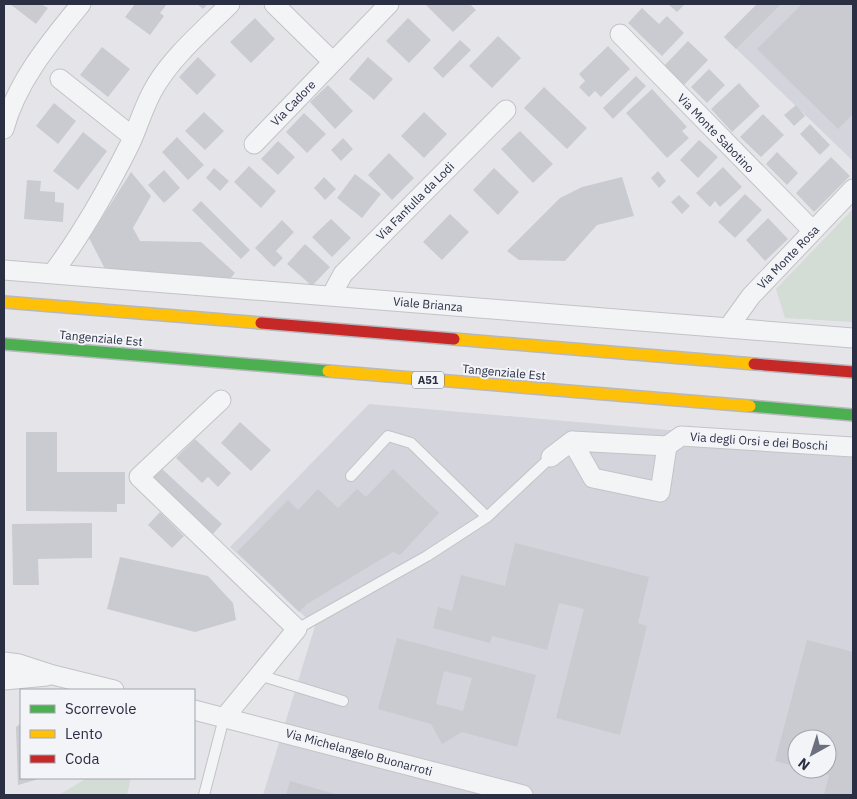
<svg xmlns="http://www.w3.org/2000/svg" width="857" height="799" font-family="'IBM Plex Sans',sans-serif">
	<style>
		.built { fill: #d3d4dc; fill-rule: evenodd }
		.green { fill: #d3dcd5 }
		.building { fill: #cacbd0; fill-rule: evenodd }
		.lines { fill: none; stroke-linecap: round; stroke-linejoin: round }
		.lane-casing { stroke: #c3c3c7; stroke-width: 12 }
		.street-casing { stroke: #c3c3c7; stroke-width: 21 }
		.fast-casing { stroke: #b7b8be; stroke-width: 14 }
		.slow-casing { stroke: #b7b8be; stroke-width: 14 }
		.jam-casing { stroke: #b7b8be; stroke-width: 14 }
		.lane { stroke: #f3f4f6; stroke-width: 10 }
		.street { stroke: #f3f4f6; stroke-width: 19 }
		.fast { stroke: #4caf50; stroke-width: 11 }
		.slow { stroke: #ffc107; stroke-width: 11 }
		.jam { stroke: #c62828; stroke-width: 11 }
		.labels { text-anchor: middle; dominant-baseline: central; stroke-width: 4; stroke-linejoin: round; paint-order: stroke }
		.shield { fill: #f2f4f8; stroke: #676a79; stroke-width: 1 }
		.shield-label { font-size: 11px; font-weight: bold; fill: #2b2f43 }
		.street-label { font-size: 12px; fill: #2b2f43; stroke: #f2f4f8 }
	</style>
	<rect width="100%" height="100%" fill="#e5e5e9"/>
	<path class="built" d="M757 4H853V161L724 37Z
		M369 404 853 446V795H263L315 626 230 547ZM797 739H827V769H797Z"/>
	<path class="green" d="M853 209V322L785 318 776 289Z
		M87 778H131L127 795H59Z"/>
	<path class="building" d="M10 4H41L48 8 36 24Z
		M135 4H167L160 13 164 16 150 35 125 17Z
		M197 4H208L203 9Z
		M425 4H470L476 10 453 32Z
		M668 4H685L677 12Z
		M757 4H781L736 49 724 37Z
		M802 4H853V114L838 129 757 49Z
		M642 8 659 24 667 16 684 33 662 56 628 23Z
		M255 18 275 39 251 63 230 42Z
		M408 18 431 40 409 63 386 41Z
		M498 36 521 58 492 88 469 66Z
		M460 40 471 50 443 78 433 68Z
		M688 41 708 60 684 85 664 66Z
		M608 46 630 69 601 97 595 91 589 97 579 87 585 81 579 74Z
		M102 47 130 69 108 97 80 75Z
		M198 57 216 75 197 95 179 77Z
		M368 57 393 79 374 100 349 79Z
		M709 69 725 85 707 103 691 87Z
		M636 76 646 86 613 119 603 108Z
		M739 83 760 106 732 132 711 109Z
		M328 85 353 111 335 129 310 102Z
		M544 87 587 128 567 149 524 108Z
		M652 89 687 127 682 131 689 138 667 158 626 113Z
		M54 103 76 121 58 144 36 126Z
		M796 105 805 116 794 126 784 115Z
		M204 112 224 131 205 150 185 131Z
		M424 112 447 134 424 158 401 136Z
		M304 113 326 134 307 153 286 132Z
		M763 114 784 135 761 157 740 137Z
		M810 124 830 145 820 155 800 134Z
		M520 131 553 164 533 183 501 149Z
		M83 132 107 151 78 190 53 171Z
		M177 137 204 165 188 180 162 152Z
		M343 138 353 149 341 161 331 150Z
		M699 140 718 157 698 178 680 160Z
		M278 141 295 157 278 175 261 159Z
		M777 152 798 173 787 185 766 164Z
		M389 153 414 178 392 200 368 175Z
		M831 157 850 176 814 212 796 193Z
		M249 166 276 191 261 208 234 182Z
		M723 167 742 187 720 207 715 201 710 207 696 193Z
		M214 168 229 181 220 191 206 178Z
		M494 168 519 192 498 215 473 190Z
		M164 170 180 188 164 203 148 185Z
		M658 171 666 181 659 188 651 178Z
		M131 172 151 196 133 228 140 241 201 242 235 273 228 281 105 269 89 238Z
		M355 174 381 194 362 218 337 198Z
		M324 177 336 189 325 200 314 188Z
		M622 177 634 216 597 225 565 261 519 260 507 251 560 198 582 187Z
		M27 180 41 181 40 191 55 192V202L64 203 63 222 24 219Z
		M745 194 762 210 735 238 718 222Z
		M679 195 690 206 682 214 671 202Z
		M201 201 250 250 241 259 192 210Z
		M450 214 469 232 442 260 423 242Z
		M768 218 788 239 765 261 746 240Z
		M331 219 351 238 332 257 312 237Z
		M282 220 294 232 276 251 283 258 274 267 255 248Z
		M305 244 330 267 312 286 287 264Z
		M240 422 271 450 251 471 221 443Z
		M26 432H57V472H125V504H117V512L26 511Z
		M195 439 231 473 218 487 208 477 202 483 176 458Z
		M161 468 222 524 212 535 150 480Z
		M393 469 439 513 400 555 393 552 307 604 299 612 237 552 288 500 298 510 318 489 338 508 357 489 366 497Z
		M160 512 184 536 172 548 148 525Z
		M92 523V558L38 559 39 585H13L12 524Z
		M515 543 649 577 638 623 647 626 620 735 556 718 584 609 559 603 547 650 492 636 490 643 433 628 438 607 452 611 461 575 505 586Z
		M120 557 208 576 233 603 236 620 195 632 107 609Z
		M397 638 536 675 517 747 462 732 442 744 431 724 378 709ZM444 671 472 678 463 711 436 704Z
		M807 640 853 652V795H824L829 775 808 770 827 769V739H797V767L775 761Z
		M21 723V778H42L18 785 16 727Z
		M290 781 338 795H286Z"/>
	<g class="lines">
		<defs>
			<path id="lane" d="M351 476 388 436 411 443 487 517
				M297 629 427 556 487 517 551 457
				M259 675 343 701
				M204 795 224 718"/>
			<path id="street" d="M274 4 333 62
				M620 34 813 231
				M60 79 133 137
				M4 129C17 81 50 42 81 4
				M254 144 389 4
				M4 270 853 338
				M52 274C83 233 107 190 130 144 139 125 144 104 156 85 174 55 205 29 230 4
				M331 296 343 274 506 110
				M728 328 751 296 853 189
				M221 400 139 477 297 629 224 718
				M572 441 593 478 660 492 667 446
				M551 457 572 441 667 446 681 436 853 447
				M4 662 19 664 53 675 114 690
				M4 680 47 676
				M194 710 523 795"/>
			<path id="fast" d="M4 344 328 371
				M750 406 853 415"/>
			<path id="slow" d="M4 302 261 323
				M454 339 754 364
				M328 371 750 406"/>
			<path id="jam" d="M261 323 454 339
				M754 364 853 372"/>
		</defs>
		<use href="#lane" class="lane-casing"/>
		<use href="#street" class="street-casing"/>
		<use href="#fast" class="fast-casing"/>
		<use href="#slow" class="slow-casing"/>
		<use href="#jam" class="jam-casing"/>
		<use href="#lane" class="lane"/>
		<use href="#street" class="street"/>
		<use href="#fast" class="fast"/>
		<use href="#slow" class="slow"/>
		<use href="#jam" class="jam"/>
	</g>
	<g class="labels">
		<rect class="shield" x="412" y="371.5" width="32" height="17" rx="4"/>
		<g class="shield-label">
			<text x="428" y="380">A51</text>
		</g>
		<g class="street-label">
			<text transform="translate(293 103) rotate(-46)">Via Cadore</text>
			<text transform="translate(716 133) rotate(46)">Via Monte Sabotino</text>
			<text transform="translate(415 201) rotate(-45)">Via Fanfulla da Lodi</text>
			<text transform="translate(788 257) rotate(-46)">Via Monte Rosa</text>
			<text transform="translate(428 304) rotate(5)">Viale Brianza</text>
			<text transform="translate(101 338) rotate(5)">Tangenziale Est</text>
			<text transform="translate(504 372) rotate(5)">Tangenziale Est</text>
			<text transform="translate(759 441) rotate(4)">Via degli Orsi e dei Boschi</text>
			<text transform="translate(359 752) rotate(15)">Via Michelangelo Buonarroti</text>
		</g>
	</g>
	<rect width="857" height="799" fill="none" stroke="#2b2f43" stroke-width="10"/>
	<rect x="20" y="689" width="175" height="90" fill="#f2f4f8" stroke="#a2a5b0"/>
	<rect x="30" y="705" width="25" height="8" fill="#4caf50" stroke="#a2a5b0"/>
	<text x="65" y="714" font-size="15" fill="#2b2f43">Scorrevole</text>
	<rect x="30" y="730" width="25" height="8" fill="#ffc107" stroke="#a2a5b0"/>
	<text x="65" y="739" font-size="15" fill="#2b2f43">Lento</text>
	<rect x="30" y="755" width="25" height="8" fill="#c62828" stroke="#a2a5b0"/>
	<text x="65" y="764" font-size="15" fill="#2b2f43">Coda</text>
	<g transform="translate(812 754) rotate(219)"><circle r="24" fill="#f2f4f8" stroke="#a2a5b0"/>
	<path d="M0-4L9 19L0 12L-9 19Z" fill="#6c6f7d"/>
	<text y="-8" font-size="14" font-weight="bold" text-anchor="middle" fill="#2b2f43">N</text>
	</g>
</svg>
